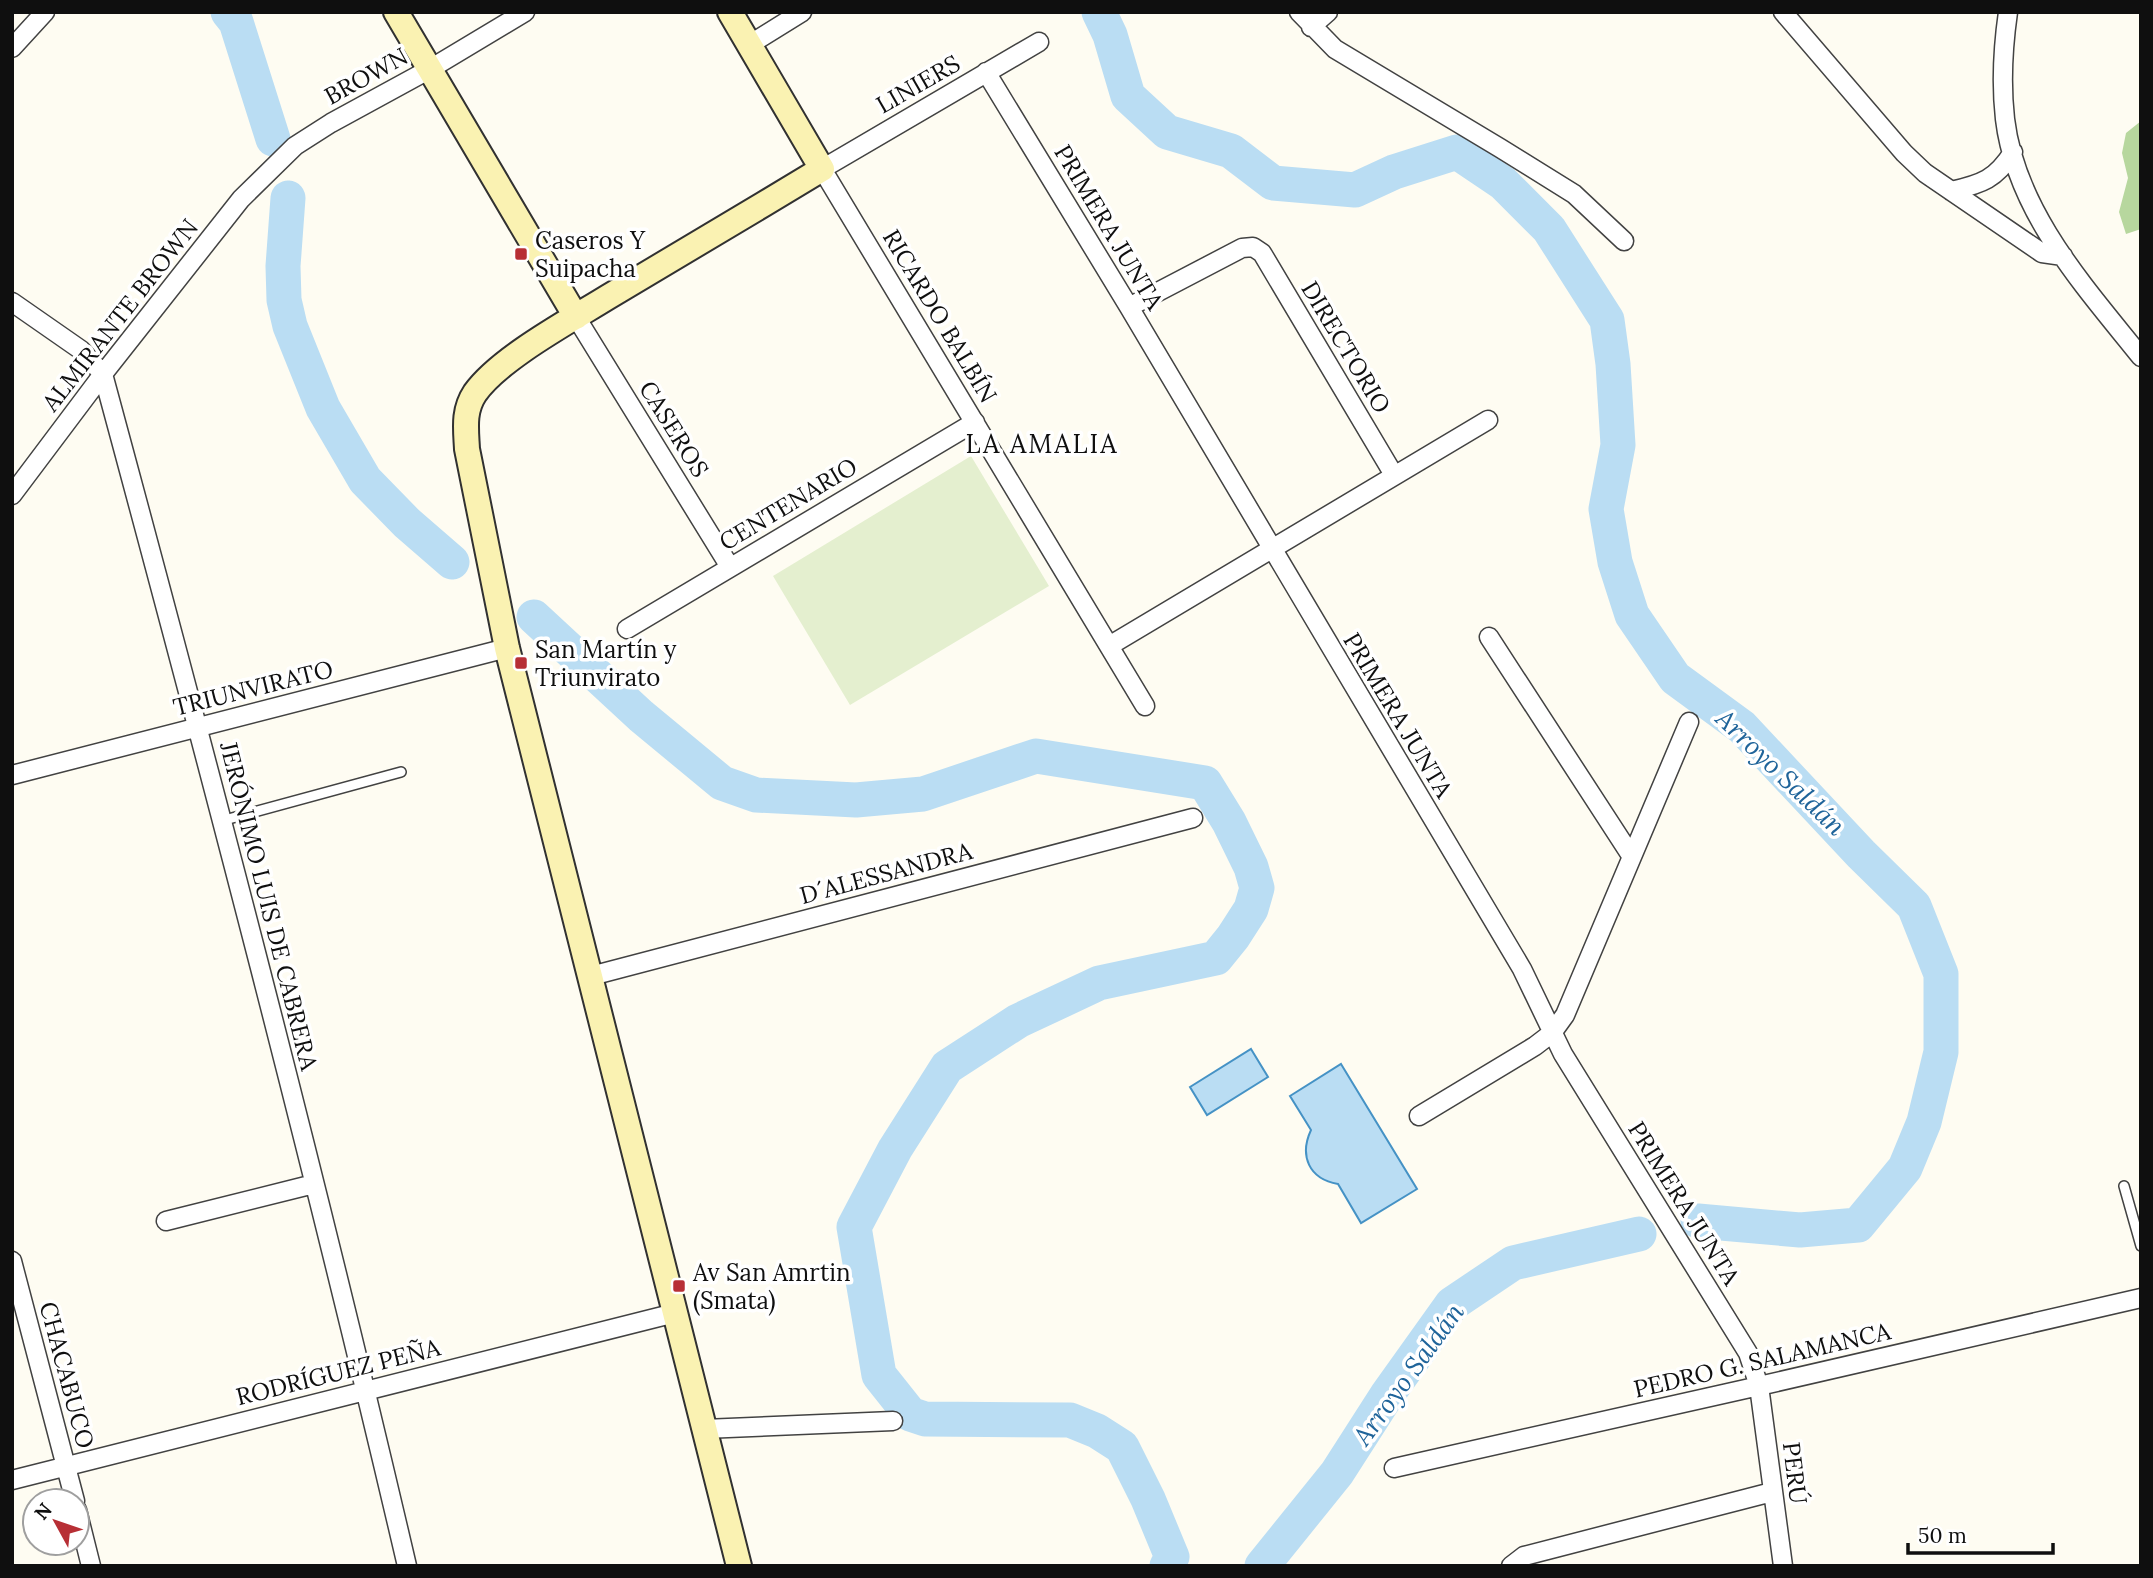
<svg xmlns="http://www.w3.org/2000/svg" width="2153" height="1578" font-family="Lora,serif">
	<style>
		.forest { fill: #b7d79e }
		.pitch { fill: #e4efcf }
		.water { fill: #baddf3; stroke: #4592c5; stroke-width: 2 }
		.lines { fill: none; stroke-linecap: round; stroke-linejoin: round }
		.river { stroke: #baddf3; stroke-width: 35 }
		.lane-casing { stroke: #424242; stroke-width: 12 }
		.street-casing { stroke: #424242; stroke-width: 21 }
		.secondary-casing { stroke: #313131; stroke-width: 28 }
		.lane { stroke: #fff; stroke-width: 9 }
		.street { stroke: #fff; stroke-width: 18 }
		.secondary { stroke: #faf2b2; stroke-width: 24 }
		.poi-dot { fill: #b72f35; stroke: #fff; stroke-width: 2.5 }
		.labels { text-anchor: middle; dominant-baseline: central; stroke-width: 7; stroke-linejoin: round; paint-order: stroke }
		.street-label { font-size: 24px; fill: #0f0f0f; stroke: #fff }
		.poi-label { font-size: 24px; fill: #0f0f0f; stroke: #fff; text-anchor: start }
		.neighbourhood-label { font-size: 26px; letter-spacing: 2px; fill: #0f0f0f; stroke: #fff }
		.water-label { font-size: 26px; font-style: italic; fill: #1f649a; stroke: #fff }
	</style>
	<rect width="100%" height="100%" fill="#fefcf2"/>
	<path class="forest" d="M2141 121V229L2126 234 2119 212 2128 178 2122 153 2126 133Z"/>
	<path class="pitch" d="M971 456 1049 586 850 705 773 576Z"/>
	<path class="water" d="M1251 1049 1268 1077 1207 1115 1190 1087Z
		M1341 1064 1417 1189 1361 1223 1338 1184C1309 1179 1299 1156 1311 1130L1290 1096Z"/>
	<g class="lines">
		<path class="river" d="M228 12 236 22 273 139
			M1099 12 1110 35 1128 96 1167 132 1231 151 1273 183 1355 190 1394 172 1457 152 1503 183 1549 229 1607 320 1613 364 1618 445 1606 509 1615 562 1632 615 1675 678 1742 727 1861 854 1914 906 1941 974V1052L1924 1122 1905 1168 1858 1225 1800 1230 1698 1221
			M288 198 283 266 284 300 290 326 323 408 365 480 407 523 452 562
			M534 617 641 716 722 783 756 795 856 800 923 794 1036 756 1205 783 1229 822 1251 867 1257 888 1251 909 1233 937 1216 958 1099 983 1018 1021 947 1067 895 1149 854 1227 879 1375 910 1414 925 1419 1070 1420 1097 1431 1122 1447 1148 1499 1172 1557 1167 1566
			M1262 1566 1337 1473 1387 1395 1452 1304 1513 1263 1639 1234"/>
		<defs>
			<path id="lane" d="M221 821 401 772
				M2124 1186 2141 1246"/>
			<path id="street" d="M1299 12 1335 49 1500 148 1574 194 1624 241
				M1783 12 1904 153 1925 173 2042 253 2063 256
				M2008 12C2003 47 2001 84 2005 119 2016 212 2085 287 2141 357
				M1311 27 1328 12
				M1039 42 822 169 1145 706
				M749 45 802 12
				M12 48 45 12
				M986 72 1129 307 1522 969 1563 1054 1748 1353 1759 1386 1783 1566
				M1951 191C1982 184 1996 179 2013 152
				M12 302 81 350 103 374C210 770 314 1167 407 1566
				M1129 307 1242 248 1253 247 1262 253 1394 475
				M576 317 730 567
				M12 495 103 374 241 199 295 146 331 123 430 69 525 12
				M627 629 975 422
				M1489 637 1632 857
				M1109 646 1488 420
				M12 775 507 648
				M591 976 1193 818
				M1419 1116 1535 1046 1552 1033 1565 1015 1689 722
				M166 1221 314 1184
				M12 1261 75 1501
				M704 1429 893 1421
				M1394 1468 1759 1386 2141 1298
				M12 1480 675 1313
				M77 1510 91 1566
				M1511 1566 1524 1556 1772 1492"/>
			<path id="secondary" d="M396 12 576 317
				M730 12 822 169C751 212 680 254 608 297 571 320 500 358 475 393 463 411 466 429 467 449L507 648 739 1566"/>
		</defs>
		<use href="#lane" class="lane-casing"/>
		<use href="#street" class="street-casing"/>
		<use href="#secondary" class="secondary-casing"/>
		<use href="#lane" class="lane"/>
		<use href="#street" class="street"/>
		<use href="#secondary" class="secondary"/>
	</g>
	<g class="poi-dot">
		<rect x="514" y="247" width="14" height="14" rx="3.5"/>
		<rect x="514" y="656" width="14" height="14" rx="3.5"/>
		<rect x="672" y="1279" width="14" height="14" rx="3.5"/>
	</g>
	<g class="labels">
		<g class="street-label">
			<text transform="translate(366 76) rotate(-29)">BROWN</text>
			<text transform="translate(918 84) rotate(-30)">LINIERS</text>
			<text transform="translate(1109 227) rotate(59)">PRIMERA JUNTA</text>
			<text transform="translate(120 315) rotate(-52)">ALMIRANTE BROWN</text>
			<text transform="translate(940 316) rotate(59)">RICARDO BALBÍN</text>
			<text transform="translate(1346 347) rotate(59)">DIRECTORIO</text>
			<text transform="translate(674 429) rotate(58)">CASEROS</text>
			<text transform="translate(788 504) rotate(-31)">CENTENARIO</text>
			<text transform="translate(253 688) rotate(-14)">TRIUNVIRATO</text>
			<text transform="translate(1398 715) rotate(59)">PRIMERA JUNTA</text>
			<text transform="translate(886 873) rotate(-15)">D´ALESSANDRA</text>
			<text transform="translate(269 906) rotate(76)">JERÓNIMO LUIS DE CABRERA</text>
			<text transform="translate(1684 1203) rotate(58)">PRIMERA JUNTA</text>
			<text transform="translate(1762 1360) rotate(-13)">PEDRO G. SALAMANCA</text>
			<text transform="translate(338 1372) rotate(-14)">RODRÍGUEZ PEÑA</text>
			<text transform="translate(67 1375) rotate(75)">CHACABUCO</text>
			<text transform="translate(1795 1473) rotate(83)">PERÚ</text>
		</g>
		<g class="poi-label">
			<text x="535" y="240">Caseros Y<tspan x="535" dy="28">Suipacha</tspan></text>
			<text x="535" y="649">San Martín y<tspan x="535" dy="28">Triunvirato</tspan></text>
			<text x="693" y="1272">Av San Amrtin<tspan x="693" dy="28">(Smata)</tspan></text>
		</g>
		<g class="neighbourhood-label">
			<text x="1042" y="443">LA AMALIA</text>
		</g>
		<g class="water-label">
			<text transform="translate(1781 772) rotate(44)">Arroyo Saldán</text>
			<text transform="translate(1408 1374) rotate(-54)">Arroyo Saldán</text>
		</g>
	</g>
	<rect width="2153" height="1578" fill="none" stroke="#0f0f0f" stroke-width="28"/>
	<g transform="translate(56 1522) rotate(310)"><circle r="33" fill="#ffffff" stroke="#9f9f9f" stroke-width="2"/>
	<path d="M0-5L12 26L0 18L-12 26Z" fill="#b72f35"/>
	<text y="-10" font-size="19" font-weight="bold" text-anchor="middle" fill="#0f0f0f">N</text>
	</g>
	<path d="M1908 1543v10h145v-10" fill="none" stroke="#0f0f0f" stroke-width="3.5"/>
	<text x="1918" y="1543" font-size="21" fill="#0f0f0f" stroke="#ffffff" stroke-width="5" paint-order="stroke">50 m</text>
</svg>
